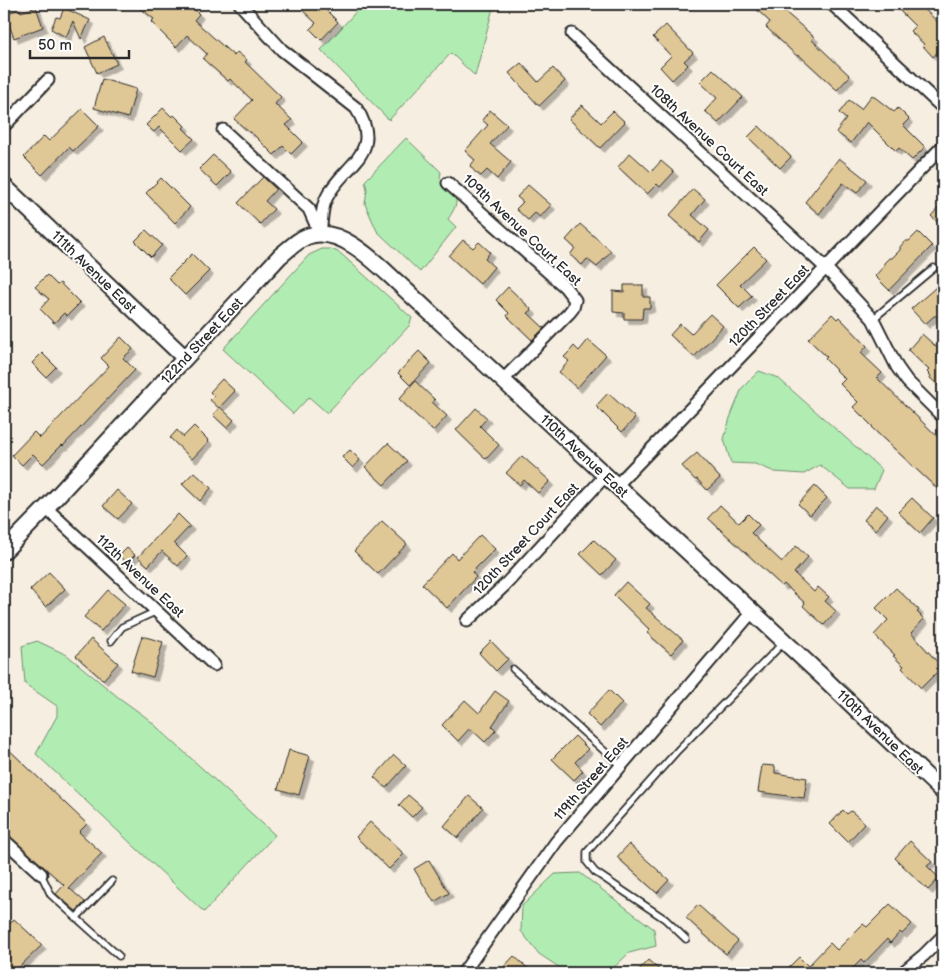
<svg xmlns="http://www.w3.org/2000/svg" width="947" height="977" font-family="'Balsamiq Sans',sans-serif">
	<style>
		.green { fill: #b1edb2; stroke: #6e8c6e }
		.building { fill: #e0c796; stroke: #2b2b2b; filter: url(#shadow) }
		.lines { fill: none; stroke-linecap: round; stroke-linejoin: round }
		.service-casing { stroke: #2b2b2b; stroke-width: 9 }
		.minor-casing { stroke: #2b2b2b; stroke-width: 15 }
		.tertiary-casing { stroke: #2b2b2b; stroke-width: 19 }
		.service { stroke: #fff; stroke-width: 5.5 }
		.minor { stroke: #fff; stroke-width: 11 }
		.tertiary { stroke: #fff; stroke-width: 15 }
		.labels { text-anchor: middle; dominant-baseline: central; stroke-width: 4; stroke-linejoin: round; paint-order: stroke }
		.street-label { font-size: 14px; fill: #2b2b2b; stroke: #fff }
	</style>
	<defs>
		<filter id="shadow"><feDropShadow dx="4.5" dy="4.5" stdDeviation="0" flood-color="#0004"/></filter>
	</defs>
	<rect width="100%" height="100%" fill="#f6eee0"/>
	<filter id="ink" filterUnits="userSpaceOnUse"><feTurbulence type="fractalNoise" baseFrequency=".02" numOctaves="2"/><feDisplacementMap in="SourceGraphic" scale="10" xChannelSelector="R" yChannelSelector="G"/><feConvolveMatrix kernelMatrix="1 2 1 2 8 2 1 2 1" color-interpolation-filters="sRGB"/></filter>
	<g filter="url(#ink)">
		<path class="green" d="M363 4H494L475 76 451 53 389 120 321 50Z
			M406 138 441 172 440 178C457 193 462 199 448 219L456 227 420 272 377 231 365 204 367 189 365 181Z
			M322 249H331L340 253 412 318 409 326 327 413 309 397 293 414 223 349 309 255Z
			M759 371 778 378 882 470 874 489H850L820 465 804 474 775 472 755 464 731 463 724 439 730 418 742 388Z
			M37 641 67 655 118 697 147 718 275 835 204 912 36 754 57 716V706L25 684 22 646Z
			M580 873 654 929 656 946 629 953 608 973H568L539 954 521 931 522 906 555 874Z"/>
		<path class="building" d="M135 4H189L199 14 194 20 234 56 237 52 247 60 245 62 281 97 275 104 292 120 286 125 303 142 291 154 283 146 274 155 251 132 250 133 234 119 252 100 230 79 228 81 203 59 207 54 187 35 176 47 151 22 154 19Z
			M296 4H320L338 22 321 40 310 29 316 23Z
			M751 4H776L814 37 812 40 850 76 837 90 799 55 797 56 766 27 770 22Z
			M893 4H919L943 27V46L933 57 923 46 924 44 910 31 915 26Z
			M36 7 43 27 14 38 5 14 20 9 21 12Z
			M64 8 90 20 81 39 73 21 66 37 51 29 56 17 60 18Z
			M666 25 693 53 684 61 688 65 672 80 660 67 671 56 653 37Z
			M104 37 117 64 97 73 85 47Z
			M521 63 538 82 553 68 565 81 539 106 509 73Z
			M713 69 743 97 718 123 705 111 717 98 700 82Z
			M102 79 136 89 128 118 94 108Z
			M872 95 894 112 898 108 909 119 903 125 925 147 912 160 899 148 896 151 867 122 851 143 836 132 846 119 839 113 849 100 861 109Z
			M582 105 601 123 613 111 625 122 600 148 569 119Z
			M163 108 172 117 174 115 185 126 183 128 194 139 182 150 159 127 154 132 146 125Z
			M82 109 99 126 73 151 69 147 42 175 24 157 44 136 49 141Z
			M490 110 507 125 490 144 511 162 497 179 487 170 481 176 475 172 470 166 475 160 465 151 488 125 482 120Z
			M759 126 791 157 780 168 748 137Z
			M630 153 651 172 661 161 674 172 660 187 657 184 647 194 618 167Z
			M213 155 231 172 217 186 199 169Z
			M839 158 867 180 857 193 843 183 819 214 805 202Z
			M263 177 276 189 265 201 274 209 260 224 238 203Z
			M161 178 190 207 175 223 146 193Z
			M528 185 551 205 540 217 535 213 528 220 516 209 523 202 517 197Z
			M693 189 705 199 692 215 709 230 699 242 669 216Z
			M943 203V227L931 216Z
			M580 224 611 251 597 267 587 259 582 265 570 255 575 248 566 240Z
			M146 230 162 245 151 257 135 241Z
			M918 232 932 246 889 290 875 276 884 266V263L889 258H892L900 250V247L905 241H909Z
			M463 240 473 248 479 242 490 252 485 259 494 267 480 284 449 256Z
			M754 247 766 259 740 284 752 296 739 308 716 285Z
			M192 254 209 271 185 295 168 278Z
			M47 275 57 285 60 283 80 303 67 316 64 313 54 323 40 309 49 299 35 287Z
			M943 281V311L938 316H934L925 324 911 309Z
			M624 285H643V297H650V308H643L642 319H624V313L613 312V291L624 292Z
			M508 287 532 310 528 313 544 328 532 340 507 316 509 313 496 300Z
			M710 314 723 326 694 357 670 335 680 324 691 334Z
			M832 314 837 319 839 317 867 346 861 353 882 373 877 378 943 442V494L872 428 873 427 853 407 858 402 840 384 845 379 825 359 827 357 808 339Z
			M922 334 943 353V389L930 378 931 376 927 372 929 370 908 350Z
			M121 337 133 349 123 358 135 370 63 446 62 445 43 464 33 454 22 465 12 455 34 432 40 438 109 366 101 358Z
			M588 340 606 355 577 388 559 372 569 361 564 357 569 352 574 346 579 351Z
			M419 351 431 363 410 385 398 373Z
			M42 353 56 367 46 377 32 363Z
			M222 379 235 391 219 408 210 400 214 396 210 392Z
			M415 381 435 400 432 402 447 416 433 431 399 399Z
			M608 393 635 418 622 432 596 406Z
			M220 407 234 420 227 428 213 415Z
			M476 408 487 418 480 426 499 445 486 459 456 430Z
			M194 426 209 441 192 459 170 438 177 430 183 437Z
			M388 443 407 461 384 485 365 467Z
			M350 450 360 460 353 468 342 457Z
			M697 453 720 478 707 490 697 479 695 480 682 466Z
			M522 456 550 481 538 493 524 480 520 485 506 473Z
			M194 472 211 488 200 501 182 484Z
			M815 486 827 498 810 515 798 504Z
			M117 490 132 504 118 519 103 506Z
			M912 498 933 518 920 533 898 512Z
			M720 505 739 523 748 514 759 525 751 533 782 562 796 546 808 557 794 573 814 592 818 587 829 597 825 601 836 611 824 625 803 606 805 603 784 584 782 586 708 518Z
			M876 505 888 515 876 530 864 520Z
			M178 514 190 526 174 543 187 556 178 566 162 551 148 566 138 557Z
			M382 521 407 544 378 574 354 551Z
			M480 535 495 549 472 572 476 577 447 608 422 584 452 553 457 559Z
			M594 540 616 560 602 575 580 554Z
			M127 548 135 555 127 563 119 556Z
			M49 572 65 589 46 607 30 590Z
			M626 582 650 604 646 608 683 640 671 654 647 633 650 630 614 595Z
			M896 588 919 610 917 612 924 619 911 633 942 667 921 688 902 668 904 666 893 656 895 655 874 635 888 620 876 608Z
			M108 590 125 604 101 631 84 617Z
			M142 636 163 642 153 677 131 671Z
			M91 639 118 663 103 680 76 656Z
			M491 641 508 659 496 671 479 653Z
			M609 690 622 703 600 727 587 714Z
			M495 691 509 701 492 726 496 730 485 742 470 728 458 741 442 725 465 700 479 713Z
			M575 736 588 749 575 762 583 771 574 780 552 759Z
			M4 745 87 824 79 832 102 853 69 888 85 902 76 911 56 894 64 885 4 831Z
			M289 750 310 756 299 795 278 789Z
			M394 755 406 766 386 788 374 777Z
			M762 765 775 766V773L807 778 804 798 758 792Z
			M408 795 422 807 412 817 399 805Z
			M469 796 483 808 458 838 444 826Z
			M843 810 847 814 851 811 865 823 848 842 830 824Z
			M370 822 404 854 389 869 356 837Z
			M910 841 932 862 927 866 939 878 928 890 895 858Z
			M629 844 669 880 657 893 617 857Z
			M429 860 449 893 434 902 414 869Z
			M890 904 912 924 902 934 900 932 890 943 887 939 864 963 861 960 848 973H783L799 957 808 966 830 943 837 950 863 924 867 927Z
			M698 905 738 941 726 954 686 918Z
			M14 919 42 945 13 973 4 964 10 956 4 950V930Z
			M514 956 533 973H498Z
			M648 960 663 973H636Z"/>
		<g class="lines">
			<defs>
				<path id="service" d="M873 319 934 268
					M111 641 122 627 157 611
					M513 669 621 766
					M41 874 51 895 119 956
					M76 918 112 881
					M686 939 665 919 595 872 587 862V852L678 750 784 642"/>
				<path id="minor" d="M240 4 282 50 356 108C386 155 341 165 326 199 321 209 322 223 320 234
					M832 4 943 108
					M572 34 826 268 873 319 897 367 907 381 943 417
					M4 126 48 80
					M223 130 309 209 320 234
					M448 183 565 287 575 300 573 308 569 313 502 381
					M616 486 943 146
					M46 508 214 665
					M467 621 505 585 605 476
					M4 840 41 874
					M463 973 556 842 752 612
					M902 973 924 955 943 936"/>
				<path id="tertiary" d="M4 186 185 358
					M4 551 46 508 280 256C289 249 300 237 312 235 343 228 376 263 397 282L826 680 943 792"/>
			</defs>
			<use href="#service" class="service-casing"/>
			<use href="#minor" class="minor-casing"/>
			<use href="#tertiary" class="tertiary-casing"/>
			<use href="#service" class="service"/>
			<use href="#minor" class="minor"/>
			<use href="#tertiary" class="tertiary"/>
		</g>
	</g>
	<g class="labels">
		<g class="street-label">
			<text transform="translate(709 140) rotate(43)">108th Avenue Court East</text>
			<text transform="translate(522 230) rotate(43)">109th Avenue Court East</text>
			<text transform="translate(94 272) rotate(44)">111th Avenue East</text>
			<text transform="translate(769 306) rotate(-46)">120th Street East</text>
			<text transform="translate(202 341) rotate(-47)">122nd Street East</text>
			<text transform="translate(584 456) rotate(43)">110th Avenue East</text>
			<text transform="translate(526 539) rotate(-47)">120th Street Court East</text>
			<text transform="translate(140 576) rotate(43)">112th Avenue East</text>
			<text transform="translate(880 732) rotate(44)">110th Avenue East</text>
			<text transform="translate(591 779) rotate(-49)">119th Street East</text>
		</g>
	</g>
	<rect width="947" height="977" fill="none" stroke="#fff" stroke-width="20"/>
	<rect x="10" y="10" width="927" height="957" fill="none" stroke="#2b2b2b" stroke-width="2" filter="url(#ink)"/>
	<path d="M30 50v8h99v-8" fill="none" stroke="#2b2b2b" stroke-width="2.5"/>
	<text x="38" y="50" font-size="15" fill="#2b2b2b" stroke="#ffffff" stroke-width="4" paint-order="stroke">50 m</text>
</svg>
